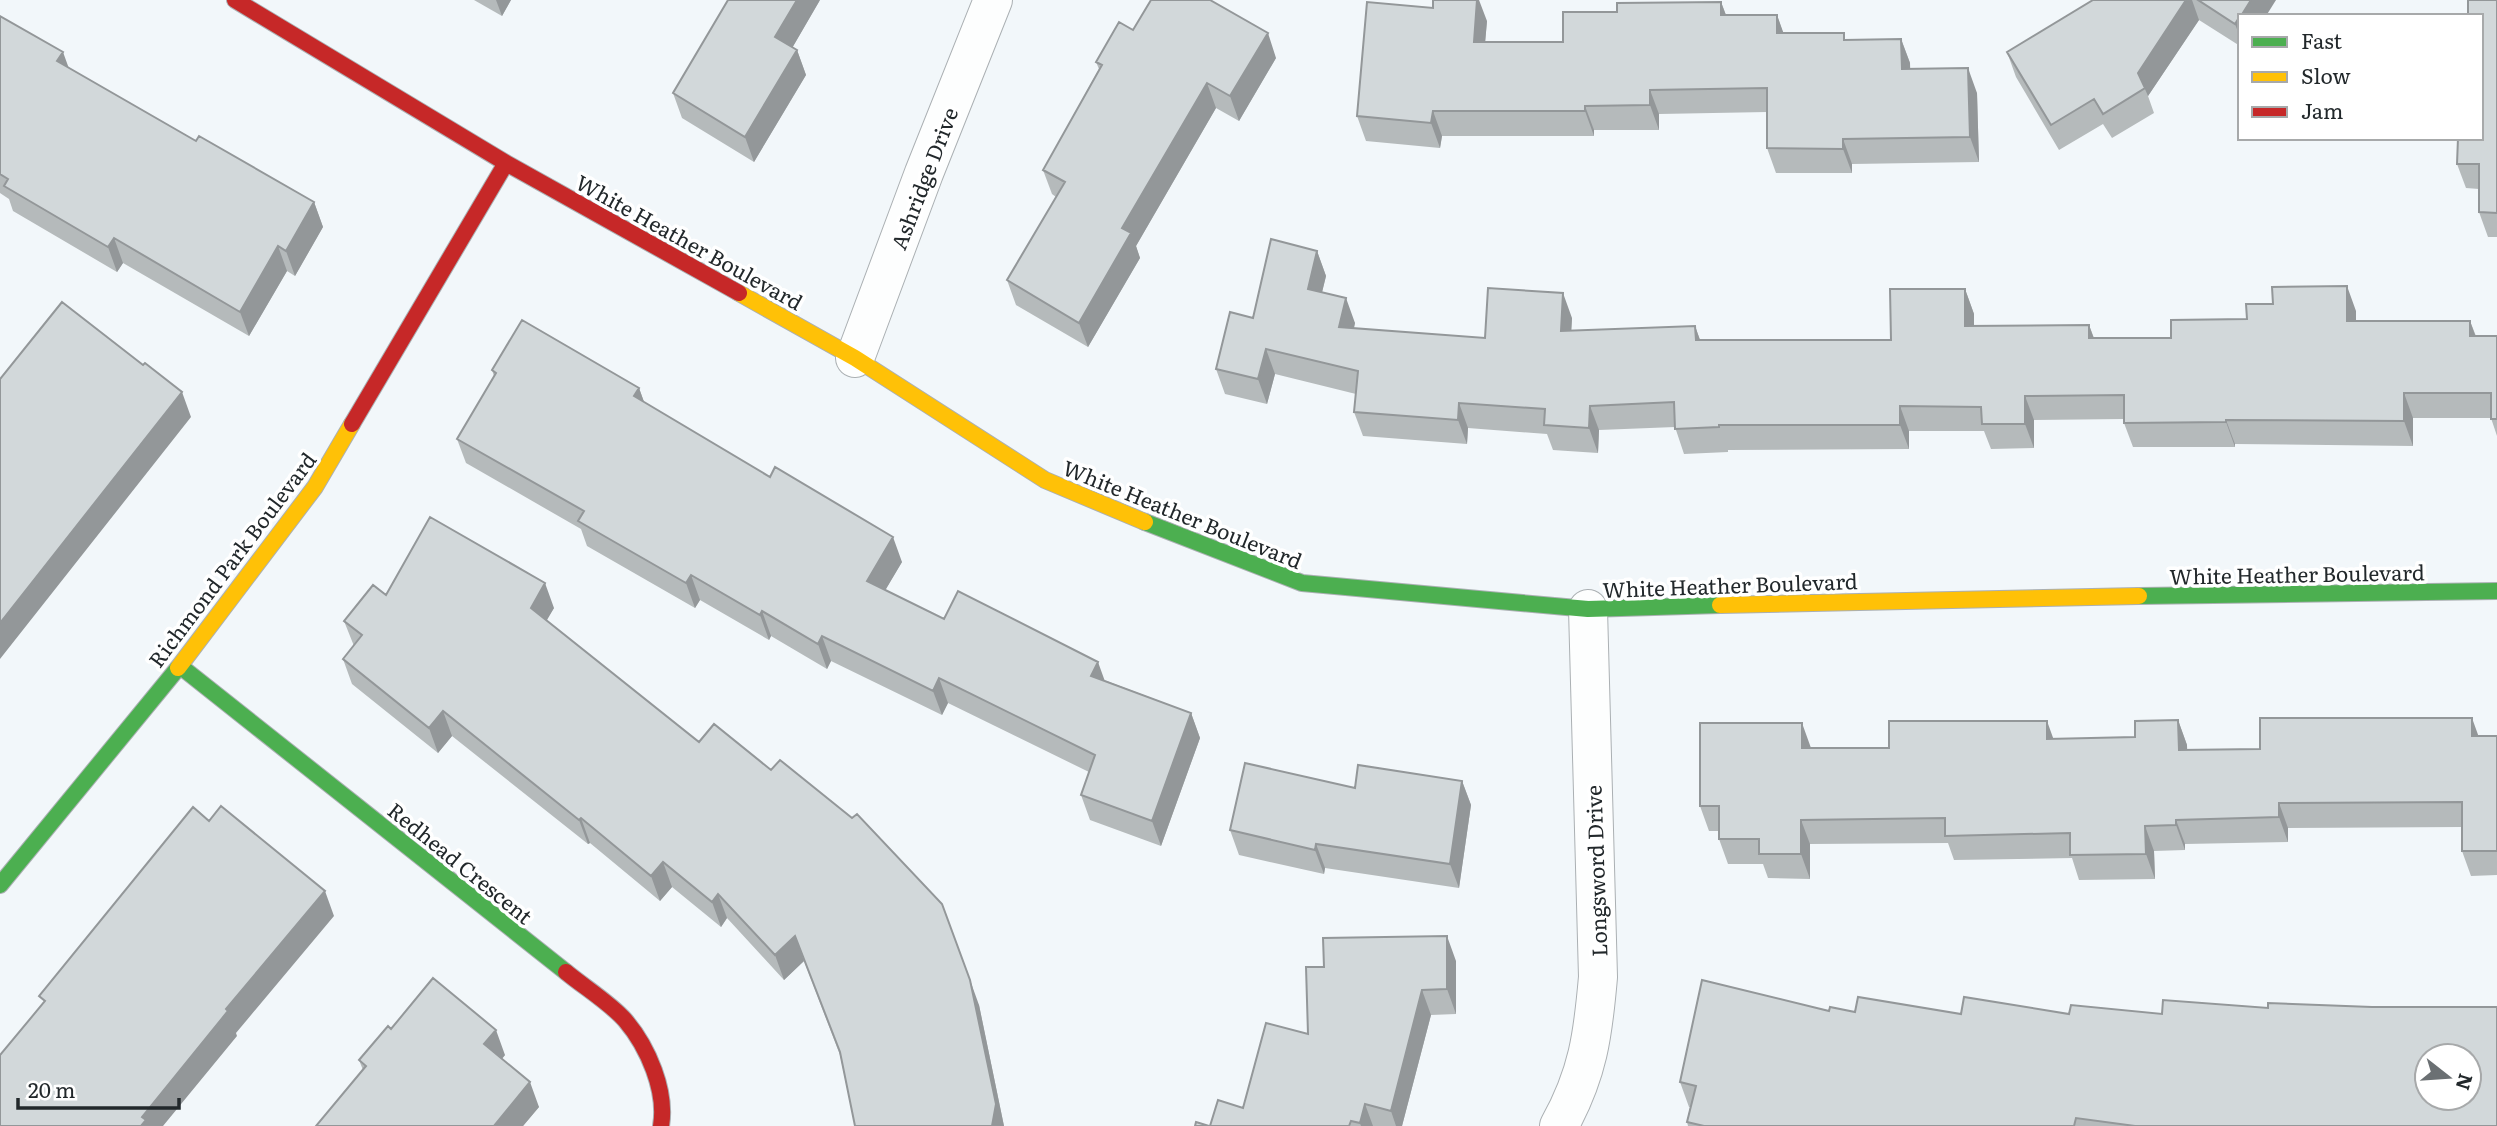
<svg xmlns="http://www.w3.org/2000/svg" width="2497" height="1126" font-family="Literata,serif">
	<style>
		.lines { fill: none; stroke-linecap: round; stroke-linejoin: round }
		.street-casing { stroke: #abb0b3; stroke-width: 40 }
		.fast-casing { stroke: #abb0b3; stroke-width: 18 }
		.slow-casing { stroke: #abb0b3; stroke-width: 18 }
		.jam-casing { stroke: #abb0b3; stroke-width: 18 }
		.street { stroke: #fdfefe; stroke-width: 38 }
		.fast { stroke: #4caf50; stroke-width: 16 }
		.slow { stroke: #ffc107; stroke-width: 16 }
		.jam { stroke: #c62828; stroke-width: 16 }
		.wall { fill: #b5babb }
		.shaded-wall { fill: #939799 }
		.building { fill: #d2d8da; stroke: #939799; stroke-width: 2; fill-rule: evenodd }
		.labels { text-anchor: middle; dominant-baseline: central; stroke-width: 7; stroke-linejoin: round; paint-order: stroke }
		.street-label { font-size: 21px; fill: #22282b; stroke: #fff }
	</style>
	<rect width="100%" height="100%" fill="#f2f7fa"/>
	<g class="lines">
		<defs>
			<path id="street" d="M855 358 924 173 993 0
				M1559 1126C1588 1074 1593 1035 1598 977L1588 609"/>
			<path id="fast" d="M1145 522 1302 583 1588 609 1720 605
				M2139 596 2497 591
				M180 666 566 972
				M0 885 178 668"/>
			<path id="slow" d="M739 293 855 358 1045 480 1145 522
				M1720 605 2139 596
				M178 668 315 487 352 424"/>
			<path id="jam" d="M235 0 506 163 739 293
				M352 424 506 163
				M566 972C584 987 610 1003 625 1020 648 1047 667 1091 661 1126"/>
		</defs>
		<use href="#street" class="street-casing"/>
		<use href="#fast" class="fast-casing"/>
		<use href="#slow" class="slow-casing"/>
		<use href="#jam" class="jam-casing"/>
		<use href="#street" class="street"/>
		<use href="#fast" class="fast"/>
		<use href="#slow" class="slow"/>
		<use href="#jam" class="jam"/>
	</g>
	<path class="wall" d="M474 0H511L502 16Z
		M820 0 792 48 797 50 806 75 754 162 682 118 673 93Z
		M2093 0H2276L2240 16V46L2199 20 2148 96 2154 113 2112 138 2103 124 2059 150 2016 77 2007 52Z
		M2497 0V237H2488L2479 212V189L2466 188 2457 164 2468 14Z
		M1721 2 1726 15H1777L1783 33 1847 40 1901 39 1910 63V69L1977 93 1979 162 1852 164V173H1776L1767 148V112L1659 114V130H1594V136H1442L1440 148 1366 141 1357 116 1487 21 1485 42H1563L1617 12Z
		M0 16 69 68 196 141 314 202 323 227 295 276 287 271 249 336 123 263 117 272 13 211 9 199 0 193Z
		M1133 30 1276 58 1239 121 1216 108 1136 246 1140 258 1088 347 1016 305 1007 280 1056 197 1052 194 1043 170 1099 69 1096 62Z
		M1317 251 1326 276 1322 292 1355 323 1354 328 1485 338 1572 318 1571 331 1695 326 1700 340H1891L1965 289 1974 314V326L2089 325 2094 338H2171L2247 319 2356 311V321H2470L2476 336H2497V436L2491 418H2413V446L2235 444V447H2133L2124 423V419L2034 420V448L1991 449 1984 431H1909V449L1728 450V452L1684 454 1675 427 1599 430 1598 453 1553 450 1547 434 1468 428 1467 444 1363 436 1354 412 1356 394 1275 374 1267 404 1225 394 1216 369 1253 318Z
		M492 370 639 388 644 402 902 562 885 590 944 619 1191 713 1200 738 1161 846 1090 820 1081 795 1089 772 948 703 942 715 831 661 827 669 771 636 769 640 700 600 695 608 587 546 581 529 466 463 457 439 494 376Z
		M386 595 554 608 546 620 979 1005 1004 1126H855L840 1055 804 961 784 980 727 918 721 927 672 887 660 901 590 843 588 844 452 736 438 753 352 684 343 659 354 646 344 621Z
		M2178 720 2187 745V750L2260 749 2478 736H2497V875L2471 876 2462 851V827L2288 828V842L2185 844V850L2154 851 2155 879 2079 880 2072 858 1954 860 1948 843 1810 844V879L1768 878 1763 864H1728L1719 839V831H1709L1700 806 1811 748H1889L2053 739 2135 737Z
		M1462 781 1471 805 1459 888 1325 868 1324 874 1239 855 1230 830 1355 788Z
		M1456 961V1014L1431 1015 1402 1126H1210L1243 1108 1308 1034 1324 967Z
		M1829 1011 2497 1126H1688L1687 1122 1690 1107H1689L1680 1082Z
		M391 1029 505 1055 502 1059 539 1107 523 1126H316L363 1070 359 1060Z"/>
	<path class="shaded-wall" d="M496 0H511L502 16Z
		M797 0H820L784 62 775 37Z
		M1477 0H1479L1487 21 1483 67 1474 42Z
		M2186 0H2192L2199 20 2148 96 2138 73Z
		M2251 0H2276L2266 16H2241Z
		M1721 2 1730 26 1721 15Z
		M1777 15 1786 40 1777 33Z
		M2240 17V37L2235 24Z
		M1268 33 1276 58 1239 121 1230 96Z
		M1901 39 1910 63 1911 94 1902 69Z
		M797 50 806 75 754 162 745 137Z
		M63 52 72 77 57 61Z
		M1968 68 1977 93 1979 162 1970 137Z
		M1207 83 1216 108 1136 246 1140 258 1088 347 1079 323 1122 228Z
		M1650 90 1659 114V130L1650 105Z
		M1585 106 1594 130V136L1585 111Z
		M1433 111 1442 136 1440 148 1431 123Z
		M1843 139 1852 164V173L1843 149Z
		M314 202 323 227 295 276 286 251Z
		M114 238 123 263 117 272 108 247Z
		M278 246 287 271 249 336 240 312Z
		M1317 251 1326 276 1317 313 1308 289Z
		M2347 286 2356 311V346L2347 321Z
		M1965 289 1974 314V350L1965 326Z
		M1563 293 1572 318 1570 356 1561 331Z
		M1346 298 1355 323 1348 352 1339 327Z
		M2470 321 2479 346 2470 336Z
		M2089 325 2098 350 2089 338Z
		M1695 326 1704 351 1696 340Z
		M1266 349 1275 374 1267 404 1258 379Z
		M639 388 648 413 634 396Z
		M182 392 191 417 0 659V623Z
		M2404 393 2413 418V446L2404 421Z
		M2025 396 2034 420V448L2025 424Z
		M1459 403 1468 428 1467 444 1458 420Z
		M1590 406 1599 430 1598 453 1589 428Z
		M1900 406 1909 431V449L1900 425Z
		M2226 420 2235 444V447L2226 422Z
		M893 537 902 562 876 606 867 581Z
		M691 575 700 600 695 608 686 583Z
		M545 583 554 608 540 632 531 608Z
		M762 611 771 636 769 640 760 615Z
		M822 636 831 661 827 669 818 644Z
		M1098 662 1107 687 1091 676Z
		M939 678 948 703 942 715 933 691Z
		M443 711 452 736 438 753 429 728Z
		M1191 713 1200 738 1161 846 1152 821Z
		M2472 718 2481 743 2472 736Z
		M2178 720 2187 745 2188 775 2179 750Z
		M2047 721 2056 746 2047 739Z
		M1802 723 1811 748H1802Z
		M1462 781 1471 805 1459 888 1450 864Z
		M2279 803 2288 828V842L2279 817Z
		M581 818 590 843 588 844 579 820Z
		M1801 820 1810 844V879L1801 854Z
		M2176 820 2185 844V850L2176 825Z
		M2145 826 2154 851 2155 879 2146 854Z
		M1316 844 1325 868 1324 874 1315 850Z
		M663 862 672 887 660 901 651 876Z
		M325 891 334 916 236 1033 237 1036 163 1126H141L142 1117 226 1009Z
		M718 894 727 918 721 927 712 902Z
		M795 936 804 961 784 980 775 955Z
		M1447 936 1456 961V1014L1447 989Z
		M970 980 979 1005 1004 1126H992Z
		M1422 990 1431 1015 1402 1126H1396L1391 1111Z
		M496 1030 505 1055 493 1069 484 1044Z
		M530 1082 539 1107 523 1126H494Z
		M1365 1104 1373 1126H1361L1360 1123Z"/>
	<path class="building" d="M728 0H797L775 37 797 50 745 137 673 93Z
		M1151 0H1210L1268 33 1230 96 1207 83 1122 228 1131 233 1079 323 1007 280 1065 182 1043 170 1102 65 1096 62 1119 22 1133 30Z
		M1433 0H1477L1474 42H1563V12H1617V3L1721 2V15H1777V33H1844V40L1901 39 1902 69 1968 68 1970 137 1843 139V149L1767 148V88L1650 90V105L1585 106V111H1433L1431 123 1357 116 1367 2 1433 8Z
		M2093 0H2186L2138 73 2145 88 2103 114 2094 99 2051 125 2007 52Z
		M2198 0H2251L2241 16H2240L2235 24Z
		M2468 0H2497V213L2479 212V164H2457L2458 138H2481V16H2448V14H2468Z
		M0 16 63 52 57 61 196 141 199 136 314 202 286 251 278 246 240 312 114 238 108 247 4 186 8 179 0 174Z
		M1271 239 1317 251 1308 289 1346 298 1339 327 1485 338 1488 288 1563 293 1561 331 1695 326 1696 340H1891L1890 289H1965V326L2089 325V338H2171V320L2247 319 2246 304H2273L2272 287 2347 286V321H2470V336H2497V419H2491V393H2404V421L2226 420V422L2124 423V395L2025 396V424H1982L1981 407 1900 406V425H1719V427L1675 429 1674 402 1590 406 1589 428 1544 425 1545 409 1459 403 1458 420 1354 412 1358 371 1266 349 1258 379 1216 369 1230 312 1253 318Z
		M62 302 143 365 145 363 182 392 0 623V379Z
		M522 320 639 388 634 396 770 477 775 467 893 537 867 581 944 619 958 591 1098 662 1091 676 1191 713 1152 821 1081 795 1095 755 939 678 933 691 822 636 818 644 762 611 760 615 691 575 686 583 578 521 584 511 457 439 496 373 492 370Z
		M430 517 545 583 531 608 699 742 714 724 771 770 780 760 852 818 857 814 942 904 970 980 996 1104 992 1126H855L840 1052 795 936 775 955 718 894 712 902 663 862 651 876 581 818 579 820 443 711 429 728 343 659 362 635 344 621 373 585 386 595Z
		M2260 718H2472V736H2497V851H2462V802L2279 803V817L2176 820V825L2145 826 2146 854 2070 855V833L1945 836V818L1801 820V854H1759V839H1719V806H1700V723H1802V748H1889V721H2047V739L2135 737V721L2178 720 2179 750 2260 749Z
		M1245 763 1355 788 1358 765 1462 781 1450 864 1316 844 1315 850 1230 830Z
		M221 806 325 891 226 1009 228 1011 142 1117 146 1120 141 1126H0V1055L45 1001 39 996 193 807 209 821Z
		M1447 936V989L1422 990 1391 1111 1365 1104 1360 1123 1351 1121 1349 1126H1210L1218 1100 1243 1108 1266 1023 1308 1034 1306 967H1324L1323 938Z
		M433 978 496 1030 484 1044 530 1082 494 1126H316L366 1066 359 1060 388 1026 391 1029Z
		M1702 980 1829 1011 1830 1007 1855 1012 1858 997 1961 1014 1964 997 2069 1014 2071 1005 2162 1014 2163 1000 2268 1008V1003L2372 1007H2497V1126H2135L2076 1118 2074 1126H1704L1687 1122 1696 1086 1680 1082ZM2427 1056H2469V1098H2427Z
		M1196 1122 1209 1126H1195Z"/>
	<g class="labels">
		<g class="street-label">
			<text transform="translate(923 178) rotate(-69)">Ashridge Drive</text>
			<text transform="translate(690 241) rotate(29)">White Heather Boulevard</text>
			<text transform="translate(1183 513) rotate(22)">White Heather Boulevard</text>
			<text transform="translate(231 559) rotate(-53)">Richmond Park Boulevard</text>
			<text transform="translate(2297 573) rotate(-1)">White Heather Boulevard</text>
			<text transform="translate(1730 584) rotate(-2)">White Heather Boulevard</text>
			<text transform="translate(461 862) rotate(39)">Redhead Crescent</text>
			<text transform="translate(1595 871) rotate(-92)">Longsword Drive</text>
		</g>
	</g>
	<rect x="2238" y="14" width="245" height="126" fill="#ffffff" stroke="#a7a9aa" stroke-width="2"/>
	<rect x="2252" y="37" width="35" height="10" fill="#4caf50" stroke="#a7a9aa" stroke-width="2"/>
	<text x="2301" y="49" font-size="21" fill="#22282b">Fast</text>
	<rect x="2252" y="72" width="35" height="10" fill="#ffc107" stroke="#a7a9aa" stroke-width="2"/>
	<text x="2301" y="84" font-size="21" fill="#22282b">Slow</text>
	<rect x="2252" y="107" width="35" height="10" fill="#c62828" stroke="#a7a9aa" stroke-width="2"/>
	<text x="2301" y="119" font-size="21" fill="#22282b">Jam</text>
	<g transform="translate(2448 1077) rotate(107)"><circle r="33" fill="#ffffff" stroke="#a7a9aa" stroke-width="2"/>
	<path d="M0-5L12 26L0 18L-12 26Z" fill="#6b7073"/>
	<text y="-10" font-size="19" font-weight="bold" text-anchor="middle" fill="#22282b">N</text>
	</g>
	<path d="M18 1098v10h161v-10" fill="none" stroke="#22282b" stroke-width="3.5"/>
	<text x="28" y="1098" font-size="21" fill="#22282b" stroke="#ffffff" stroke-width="5" paint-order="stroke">20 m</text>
</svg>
